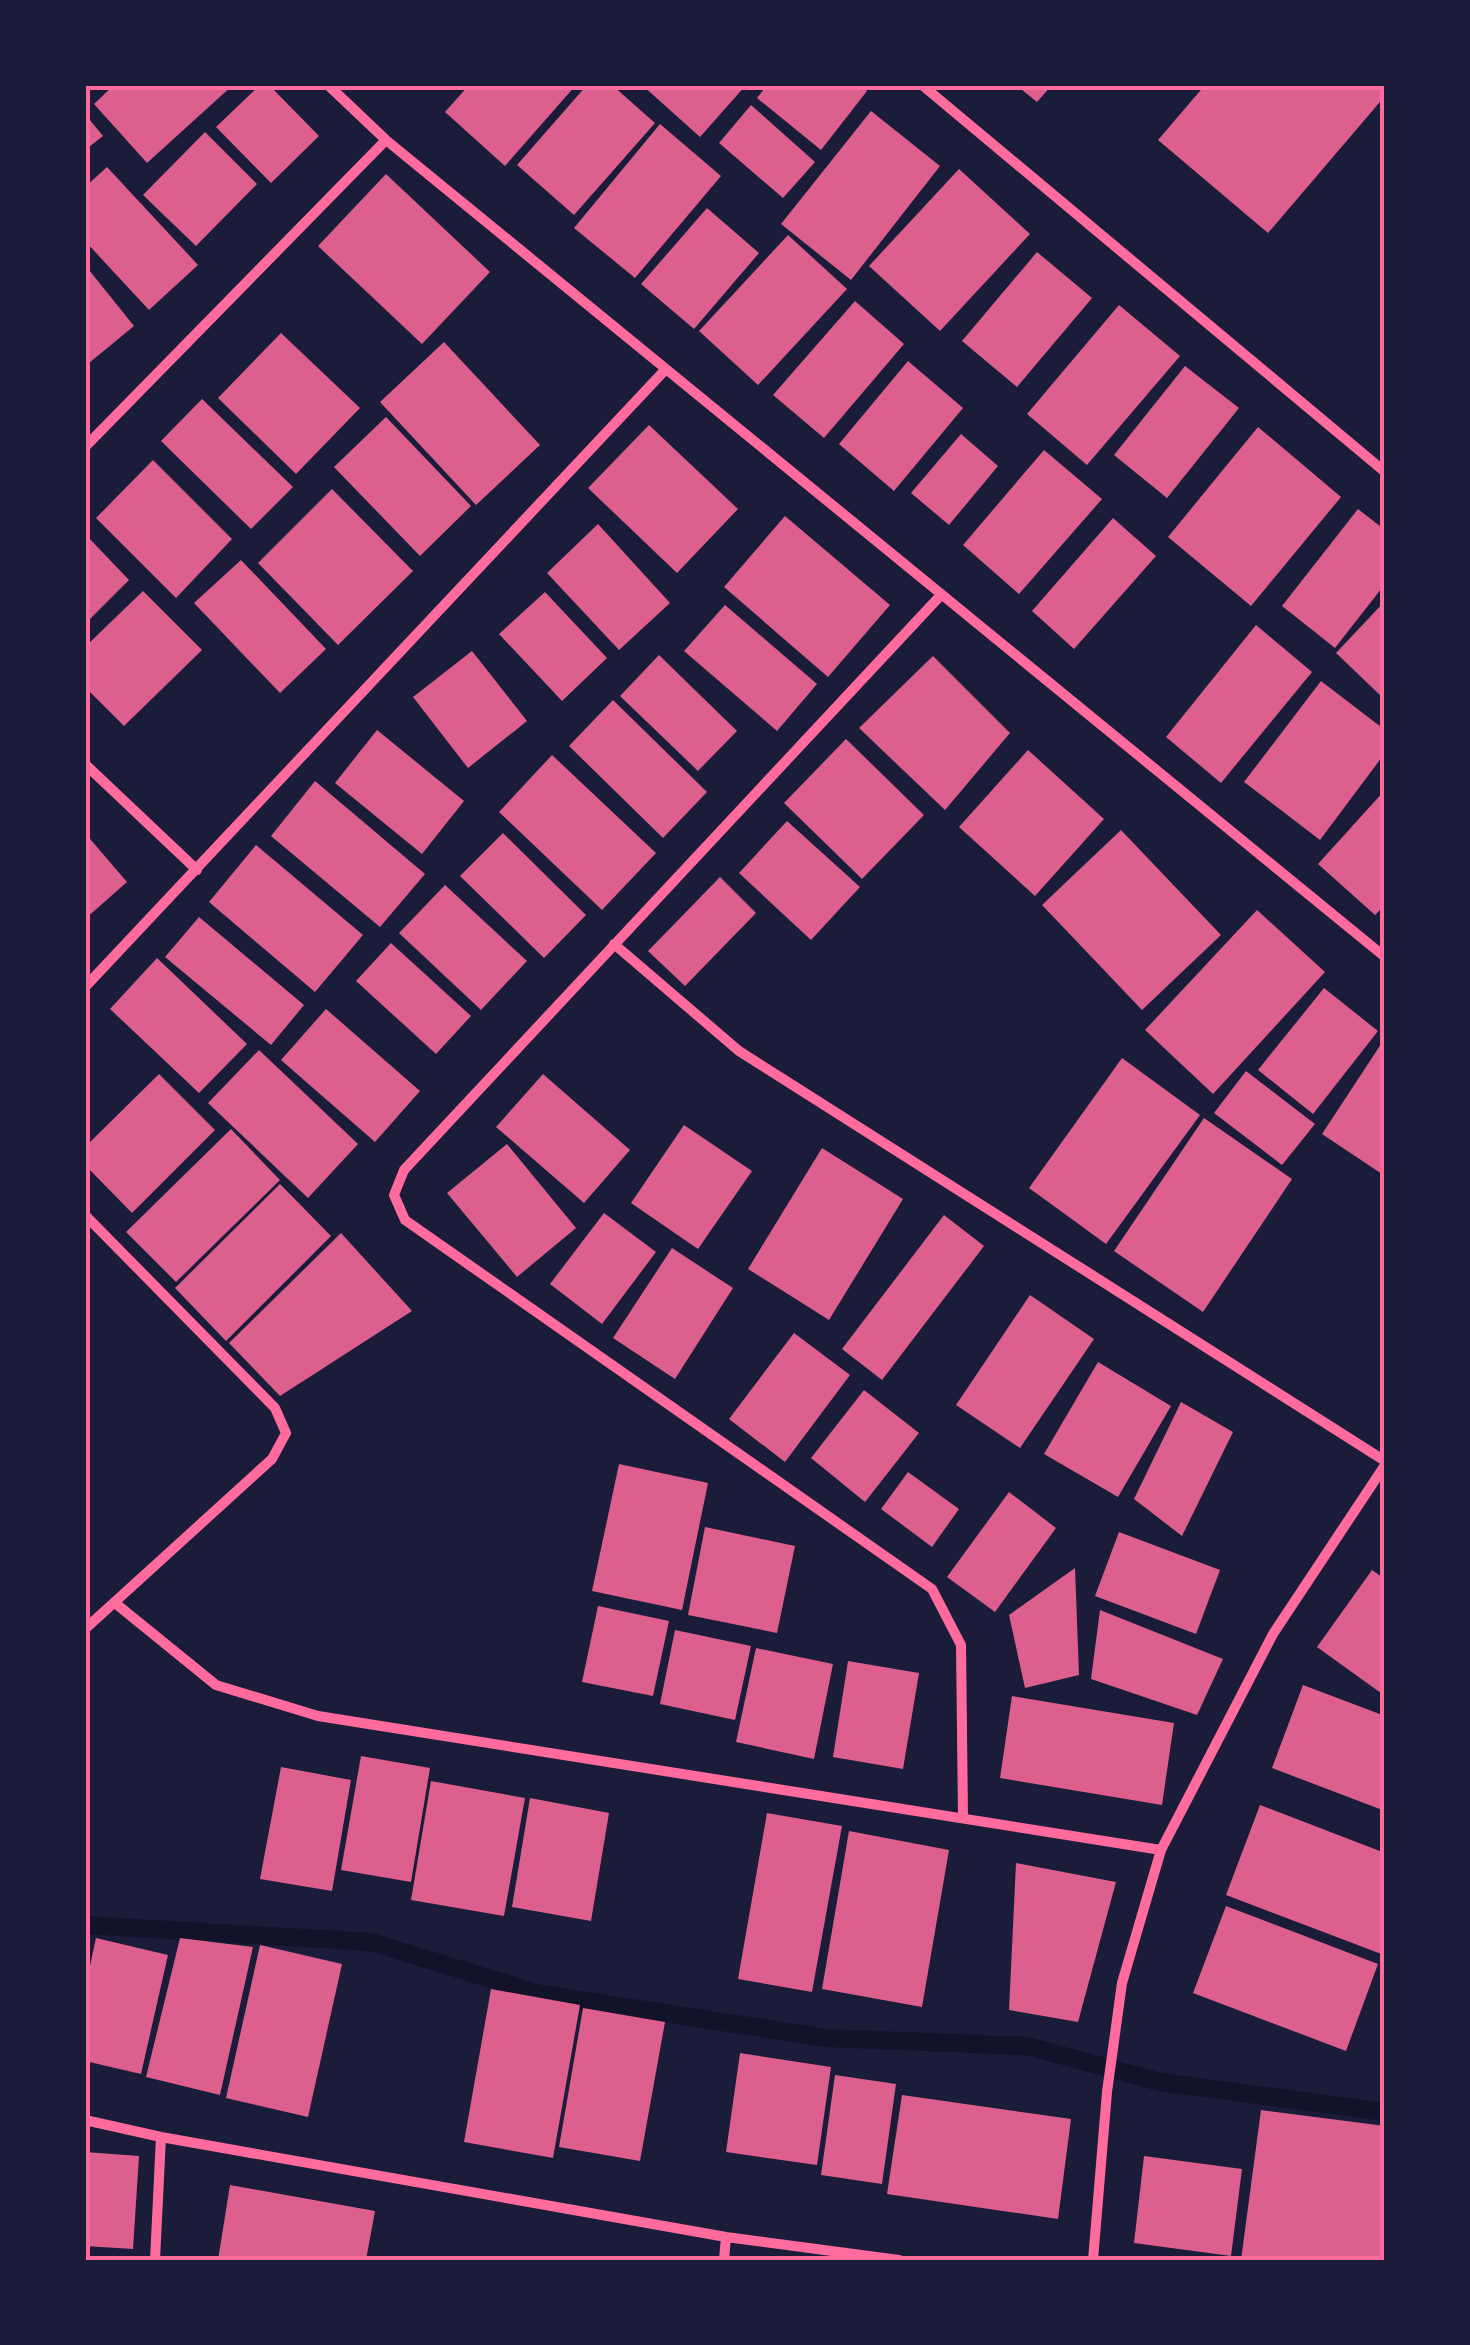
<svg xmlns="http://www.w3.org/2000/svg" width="1470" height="2345" font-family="'Work Sans',sans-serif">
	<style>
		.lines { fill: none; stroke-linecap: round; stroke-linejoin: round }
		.stream { stroke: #12122b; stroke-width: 18 }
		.building { fill: #dd5f8e }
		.minor { stroke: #ff6b9d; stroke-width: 10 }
		.neatline { fill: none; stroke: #ff6b9d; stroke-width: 4 }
	</style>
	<rect width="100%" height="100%" fill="#1b1b3a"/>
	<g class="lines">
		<path class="stream" d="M85 1925 371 1942 540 1994 826 2038 1027 2046 1160 2082 1385 2112"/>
	</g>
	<path class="building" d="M114 85H233L147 163 94 104Z
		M260 85H269L319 136 271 183 216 127Z
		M469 85H576L505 166 445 112Z
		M587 85H612L655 123 574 215 517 165Z
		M642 85H746L700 137Z
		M767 85H859L867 91 821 150 757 98Z
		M1016 85H1052L1037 102Z
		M1205 85H1385V96L1268 233 1158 140Z
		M751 105 815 162 783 198 719 143Z
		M871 111 940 166 851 280 781 224Z
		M85 114 103 136 85 150Z
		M660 124 721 176 635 278 574 228Z
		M205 132 257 184 196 246 143 195Z
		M107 167 198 265 149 310 85 241V187Z
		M959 169 1030 234 940 331 869 266Z
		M386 174 490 272 422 344 318 246Z
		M707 208 759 253 694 329 641 284Z
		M788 235 847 289 758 385 699 331Z
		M1037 252 1092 298 1017 387 962 341Z
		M85 265 134 326 89 363 85 359Z
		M855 301 904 344 824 438 773 395Z
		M1119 305 1180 356 1087 465 1027 414Z
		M281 333 360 408 296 474 218 398Z
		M444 342 540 445 476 505 380 402Z
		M908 361 963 408 894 491 839 444Z
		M1185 366 1239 408 1167 498 1114 455Z
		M202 399 293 487 251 529 161 441Z
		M386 417 471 506 420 556 334 467Z
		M649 425 738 509 677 573 588 488Z
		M1258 427 1341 497 1251 606 1168 537Z
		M961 434 998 466 949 525 911 493Z
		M1044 450 1102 499 1019 594 963 545Z
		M153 460 232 539 176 598 96 518Z
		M332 489 413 571 338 645 258 563Z
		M1358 509 1385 530V584L1335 648 1282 606Z
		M785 516 890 605 828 677 724 587Z
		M1113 518 1156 556 1074 649 1032 611Z
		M598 524 670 603 619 650 547 573Z
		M87 536 129 580 85 624V538Z
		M241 560 326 649 280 693 194 603Z
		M143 591 202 650 124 726 85 687V647Z
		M545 592 607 658 562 701 499 634Z
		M1385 601V691L1381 696 1336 653Z
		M725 605 817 684 777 731 684 651Z
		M1256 625 1312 672 1221 783 1166 737Z
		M472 651 527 721 468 768 413 697Z
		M659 655 737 731 698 771 620 696Z
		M933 656 1010 733 945 810 859 728Z
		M1321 681 1385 730V753L1320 840 1244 782Z
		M613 700 707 792 663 838 569 746Z
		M377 730 464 801 422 854 335 783Z
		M846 739 924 815 862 879 784 803Z
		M1028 750 1104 819 1035 896 959 827Z
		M552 755 656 853 602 910 499 812Z
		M315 781 425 874 380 927 271 836Z
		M1385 790V905L1375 915 1318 864Z
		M787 821 860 887 811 940 739 873Z
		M1121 830 1221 935 1142 1010 1042 905Z
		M85 833 127 882 85 919Z
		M503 833 586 915 544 958 460 876Z
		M256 845 363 935 315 992 209 902Z
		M720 877 756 913 685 986 648 951Z
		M445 885 527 961 481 1010 399 933Z
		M1257 910 1325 972 1213 1094 1145 1030Z
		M199 917 304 1005 271 1045 165 957Z
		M391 943 471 1016 436 1054 356 981Z
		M157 958 247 1044 199 1093 110 1009Z
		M1324 988 1378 1031 1313 1114 1258 1070Z
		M326 1009 420 1091 375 1142 281 1060Z
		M1385 1038V1176L1322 1134Z
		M259 1050 358 1144 308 1198 208 1103Z
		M1122 1058 1200 1115 1106 1244 1029 1188Z
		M1246 1071 1315 1124 1282 1165 1214 1113Z
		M159 1074 215 1130 132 1213 85 1165V1147Z
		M543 1074 630 1150 584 1203 496 1127Z
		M1204 1118 1292 1179 1203 1312 1114 1251Z
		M684 1125 752 1171 698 1249 631 1203Z
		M231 1129 280 1180 176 1282 126 1232Z
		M507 1144 576 1228 517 1277 447 1193Z
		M822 1148 903 1199 829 1320 748 1269Z
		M280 1184 331 1236 226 1341 175 1288Z
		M604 1213 656 1252 602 1324 550 1284Z
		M944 1215 984 1246 882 1380 842 1349Z
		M341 1233 412 1311 280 1396 229 1343Z
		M672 1248 733 1288 675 1379 613 1338Z
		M1030 1295 1094 1339 1020 1448 956 1405Z
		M794 1333 850 1375 785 1462 729 1419Z
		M1098 1362 1171 1406 1118 1497 1044 1454Z
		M864 1390 919 1433 865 1502 811 1458Z
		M1181 1402 1233 1432 1182 1536 1134 1499Z
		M619 1464 708 1483 682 1610 592 1591Z
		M908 1472 959 1509 932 1547 881 1509Z
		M1009 1492 1056 1528 995 1612 947 1577Z
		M705 1527 795 1546 777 1633 688 1615Z
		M1119 1532 1220 1570 1196 1634 1095 1596Z
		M1075 1568 1079 1675 1025 1688 1009 1615Z
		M1372 1570 1385 1579V1696L1317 1647Z
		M598 1606 669 1621 653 1696 582 1682Z
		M1100 1610 1223 1659 1197 1715 1091 1679Z
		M675 1630 751 1646 735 1720 660 1704Z
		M756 1648 833 1664 814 1759 736 1742Z
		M848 1661 919 1673 903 1769 833 1757Z
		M1303 1685 1385 1716V1811L1272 1768Z
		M1012 1696 1174 1723 1162 1805 1000 1778Z
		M361 1756 430 1768 411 1882 341 1870Z
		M281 1767 351 1780 332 1891 260 1879Z
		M431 1781 525 1798 504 1916 411 1900Z
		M530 1798 609 1813 591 1921 512 1907Z
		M1260 1805 1385 1853 1384 1955 1226 1895Z
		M767 1813 842 1826 812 1992 738 1979Z
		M849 1831 949 1850 922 2007 822 1989Z
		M1016 1863 1116 1882 1078 2022 1009 2010Z
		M1226 1906 1378 1964 1346 2051 1193 1993Z
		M96 1938 168 1955 141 2074 85 2061V1989Z
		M180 1938 253 1947 220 2095 146 2077Z
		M260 1945 342 1964 308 2117 226 2098Z
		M491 1989 580 2005 553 2158 464 2142Z
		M583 2008 665 2022 640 2161 559 2147Z
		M740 2053 831 2067 817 2165 726 2152Z
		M835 2075 896 2084 882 2184 821 2175Z
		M902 2095 1071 2119 1058 2219 887 2194Z
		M1261 2110 1385 2126V2222L1380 2260H1241Z
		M85 2152 139 2156 133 2249 85 2246Z
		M1144 2156 1242 2169 1231 2256 1134 2243Z
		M230 2185 375 2211 366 2260H218Z"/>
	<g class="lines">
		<path class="minor" d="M328 85 386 140 1385 957
			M922 85 1385 472
			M85 447 386 140
			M941 595 404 1170 394 1195 405 1220 932 1589 961 1645 963 1817
			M85 764 197 870
			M614 944 739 1051 1385 1461
			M86 986 666 369
			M85 1215 275 1408 286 1433 272 1459 85 1629
			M115 1603 216 1685 318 1716 1161 1850
			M85 2120 161 2137 726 2237 899 2260
			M155 2260 161 2137
			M724 2260 726 2237
			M1093 2260 1107 2092 1122 1983 1161 1850 1273 1634 1385 1465"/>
	</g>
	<rect width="1470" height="2345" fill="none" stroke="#1b1b3a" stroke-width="175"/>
	<rect x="88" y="88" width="1294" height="2170" class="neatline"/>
</svg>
